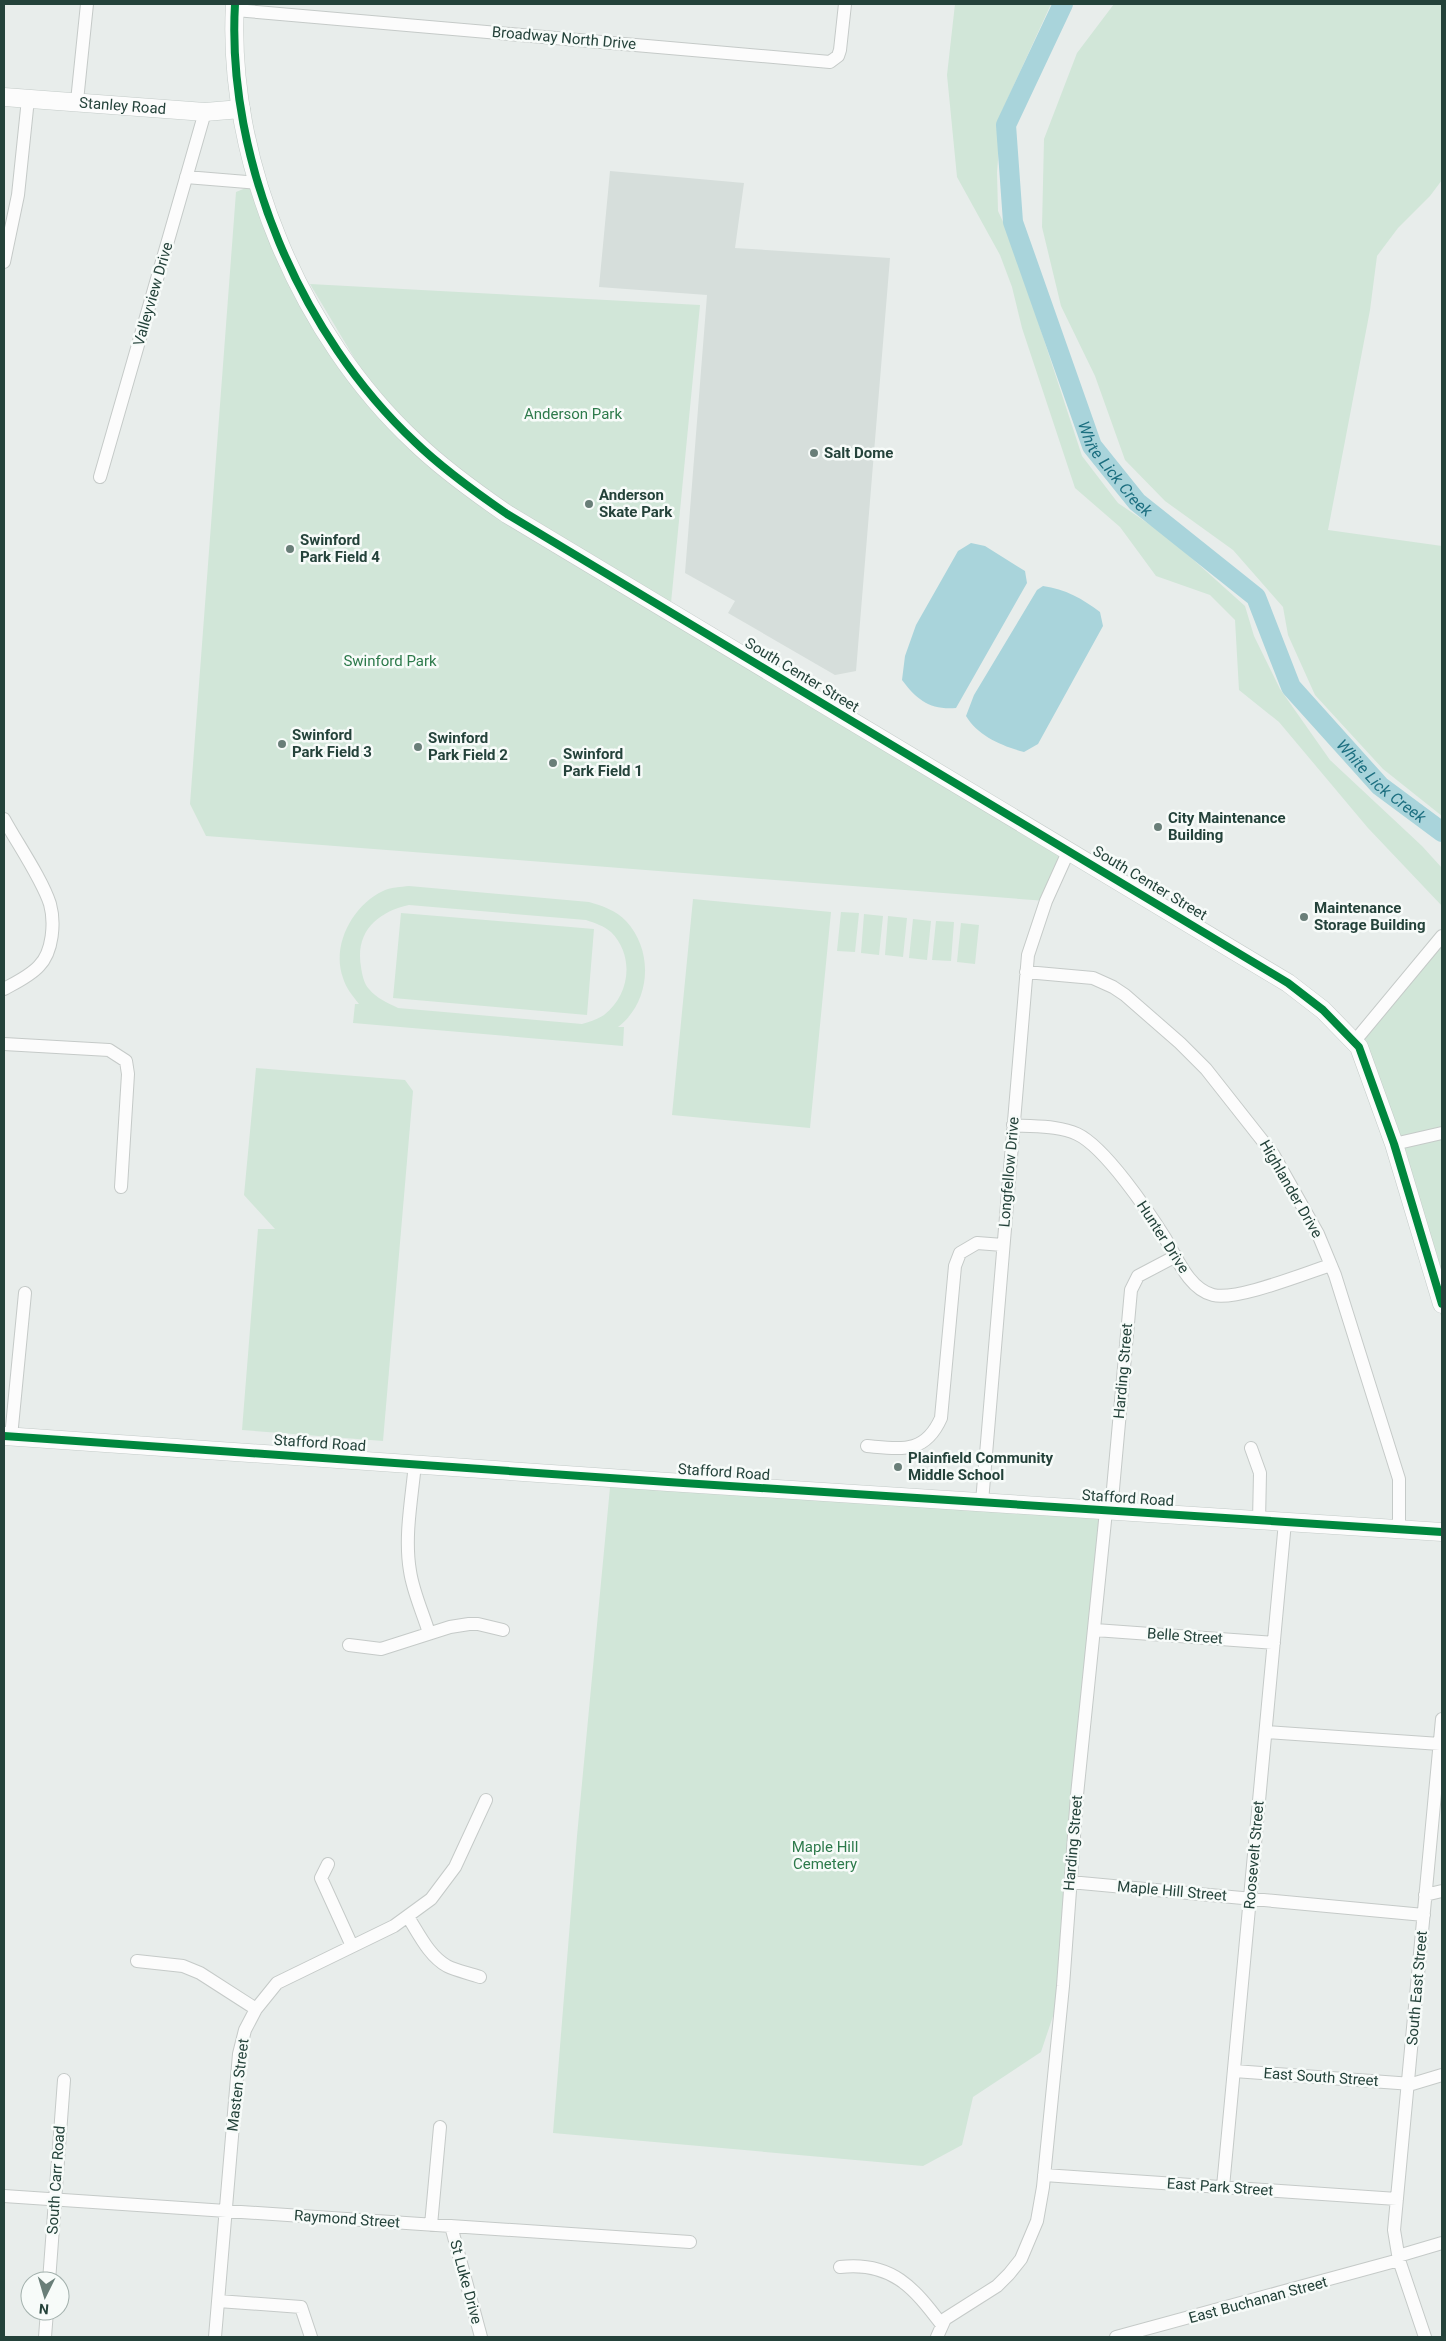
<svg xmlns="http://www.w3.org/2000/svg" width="1446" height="2341" font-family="Roboto,sans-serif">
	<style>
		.built { fill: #d6dedb }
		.green { fill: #d1e6d8; fill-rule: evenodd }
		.water { fill: #a9d4db }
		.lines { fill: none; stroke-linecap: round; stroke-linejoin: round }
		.river { stroke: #a9d4db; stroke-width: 20 }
		.street-casing { stroke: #c5cac8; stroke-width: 14 }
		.secondary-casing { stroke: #c3cbc8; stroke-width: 19 }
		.street { stroke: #fcfcfc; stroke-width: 12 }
		.secondary { stroke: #fcfcfc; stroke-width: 18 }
		.cycleway-casing { stroke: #f7fbf9; stroke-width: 11 }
		.cycleway { stroke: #00873e; stroke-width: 8 }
		.poi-dot { fill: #697e78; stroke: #f7fbf9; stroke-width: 2 }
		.labels { text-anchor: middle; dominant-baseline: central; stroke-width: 5; stroke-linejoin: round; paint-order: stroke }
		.street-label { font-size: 15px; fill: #24423a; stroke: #f7fbf9 }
		.park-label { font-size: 15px; fill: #2d7a4b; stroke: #f7fbf9 }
		.poi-label { font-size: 15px; font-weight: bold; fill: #24423a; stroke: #f7fbf9; text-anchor: start }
		.water-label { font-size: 16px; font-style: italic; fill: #1c6f80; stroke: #f7fbf9 }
	</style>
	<rect width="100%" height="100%" fill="#e8edeb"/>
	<path class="built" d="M610 171 744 183 735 248 890 258 856 671 835 675 728 613 735 601 685 573 707 295 599 287Z"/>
	<path class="green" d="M955 4H1051L1002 111 997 172 998 211 1011 239 1082 456 1118 503 1168 537 1245 606 1254 636 1280 689 1330 760 1422 846 1442 868V906L1368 828 1279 722 1239 690 1235 620 1210 595 1156 576 1120 527 1075 488 1022 328 1012 287 1000 255 957 177 947 75Z
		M1114 4H1442V180L1430 196 1398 228 1377 256 1370 310 1328 530 1442 546V816L1383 769 1315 695 1288 635 1283 607 1233 550 1165 501 1125 460 1095 376 1061 306 1042 227 1044 139 1077 53Z
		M258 183 293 275 386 411 310 284 700 305 671 603 1069 850 1046 901 206 836 190 804 236 192Z
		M409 886 589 902C602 906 616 910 626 921 654 951 651 1002 618 1027H624L623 1046 353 1023 355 1004H359C352 995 346 988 343 978 331 945 353 905 383 891 390 887 401 887 409 886ZM409 905 586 920C595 923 604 926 611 932 635 956 630 995 604 1015 598 1019 589 1022 582 1024L398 1008C388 1003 376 998 369 989 364 984 362 974 361 967 355 932 377 912 409 905Z
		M693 899 831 912 810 1128 672 1115Z
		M841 912 859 913 855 952 837 951Z
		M401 913 594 929 587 1015 393 998Z
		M864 914 883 916 879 955 861 953Z
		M888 916 907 918 903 957 885 955Z
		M913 919 931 921 927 960 909 958Z
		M936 921 954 922 951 961 932 960Z
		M961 923 979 925 975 964 957 962Z
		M1442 931V1319L1354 1042Z
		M256 1068 405 1080 413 1091 383 1441 242 1430 258 1229H275L244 1195Z
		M611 1477 1106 1511 1063 1986 1041 2052 973 2097 962 2145 923 2166 553 2133 577 1836Z"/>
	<path class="water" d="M971 543 985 546 1025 571 1027 583 956 708C930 710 917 700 902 680L905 656 916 625 958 551Z
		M1043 586C1065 589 1083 599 1100 612L1103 626 1038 744 1024 752C1002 746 978 736 966 716L974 695 1037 590Z"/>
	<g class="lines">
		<path class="river" id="s1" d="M1063 4 1006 125 1013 222 1092 446 1137 502 1256 597 1291 687 1380 786 1442 832"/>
		<defs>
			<path id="street" d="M235 10 830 62 838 56 840 50 845 4
				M77 101 87 4
				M186 177 258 183
				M4 262 18 195 28 99
				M100 477 205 112
				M4 819C17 843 42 879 50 904 55 922 53 952 39 966 30 976 15 983 4 989
				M1026 972 1093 978 1113 987 1125 995 1180 1043 1206 1069 1273 1154 1318 1234 1335 1275 1399 1479V1529
				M1354 1042 1442 936
				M4 1044 109 1050 126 1061 128 1074 121 1187
				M1013 1125C1033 1127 1058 1125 1077 1134 1105 1147 1148 1211 1165 1238 1177 1258 1189 1289 1213 1295 1237 1301 1305 1273 1331 1265
				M1394 1144 1442 1133
				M11 1437 25 1293
				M867 1446C902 1449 925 1454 941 1418L955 1266 960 1253 977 1243 1003 1245
				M1251 1448 1260 1473 1259 1521
				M415 1463C412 1498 404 1536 410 1571 413 1592 423 1613 429 1633
				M982 1502 1028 955 1046 901 1069 850
				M1111 1511 1131 1290 1138 1276 1176 1256
				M1095 1630 1274 1643
				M349 1645 381 1649 450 1627 469 1624H478L503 1630
				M1266 1732 1440 1744
				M328 1864 321 1878 352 1946
				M1070 1882 1424 1915
				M1425 1895 1442 1891
				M408 1917C419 1934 429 1956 447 1966 457 1971 469 1973 480 1977
				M137 1961 183 1966 200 1973 256 2009
				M1234 2071 1412 2084 1442 2075
				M1044 2175 1397 2199
				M1223 2187 1285 1522
				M4 2196 690 2242
				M431 2225 440 2127
				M451 2226 481 2337
				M1398 2256 1442 2243
				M840 2267C892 2261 914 2288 942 2325
				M49 2281 64 2080
				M218 2301 301 2307 311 2337
				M45 2337 47 2311
				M215 2337 239 2054 245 2030 256 2009 277 1983 394 1926 431 1899 455 1867 486 1800
				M937 2337 945 2319 997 2286 1009 2274 1021 2259 1037 2221 1043 2187 1063 1986 1077 1795 1106 1511
				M1116 2337 1399 2260
				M1425 2337 1399 2260 1394 2230 1442 1719"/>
			<g id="secondary">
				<path d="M235 4C226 160 301 336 415 442 443 469 475 492 507 514L1288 983 1323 1010 1359 1047 1394 1144 1442 1304"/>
				<path id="s2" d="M4 97 205 112 241 109"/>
				<path d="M4 1436 668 1482 1442 1532"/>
			</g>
		</defs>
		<use href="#street" class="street-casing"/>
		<use href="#secondary" class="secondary-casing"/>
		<use href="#street" class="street"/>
		<use href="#secondary" class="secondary"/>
		<defs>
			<path id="cycleway" d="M235 4C226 160 301 336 415 442 443 469 475 492 507 514L1288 983 1323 1010 1359 1047 1394 1144 1442 1304
				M4 1436 668 1482 1442 1532"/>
		</defs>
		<use href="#cycleway" class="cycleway-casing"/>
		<use href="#cycleway" class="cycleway"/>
	</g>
	<g class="poi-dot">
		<circle cx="814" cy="453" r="5"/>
		<circle cx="589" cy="504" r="5"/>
		<circle cx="290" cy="549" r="5"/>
		<circle cx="282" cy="744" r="5"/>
		<circle cx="418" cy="747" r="5"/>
		<circle cx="553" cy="763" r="5"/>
		<circle cx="1158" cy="827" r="5"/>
		<circle cx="1304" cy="917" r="5"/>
		<circle cx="898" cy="1467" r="5"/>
	</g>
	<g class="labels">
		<g class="street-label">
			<text transform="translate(564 38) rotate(5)">Broadway North Drive</text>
			<text stroke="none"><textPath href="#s2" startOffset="119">Stanley Road</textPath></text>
			<text transform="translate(153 294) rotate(-74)">Valleyview Drive</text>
			<text transform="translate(802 675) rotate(31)">South Center Street</text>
			<text transform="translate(1150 883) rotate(31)">South Center Street</text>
			<text transform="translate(1009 1172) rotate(-85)">Longfellow Drive</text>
			<text transform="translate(1291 1189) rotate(60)">Highlander Drive</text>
			<text transform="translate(1163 1237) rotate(57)">Hunter Drive</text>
			<text transform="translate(1123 1371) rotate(-85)">Harding Street</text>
			<text transform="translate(320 1443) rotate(4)">Stafford Road</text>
			<text transform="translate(724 1472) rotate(4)">Stafford Road</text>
			<text transform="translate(1128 1498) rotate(4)">Stafford Road</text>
			<text transform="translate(1185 1636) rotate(4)">Belle Street</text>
			<text transform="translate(1073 1843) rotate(-85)">Harding Street</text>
			<text transform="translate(1254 1855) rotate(-85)">Roosevelt Street</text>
			<text transform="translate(1172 1891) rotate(5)">Maple Hill Street</text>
			<text transform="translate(1417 1988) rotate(-85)">South East Street</text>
			<text transform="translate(1321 2077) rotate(4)">East South Street</text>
			<text transform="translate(238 2085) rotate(-83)">Masten Street</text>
			<text transform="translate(56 2180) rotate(-86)">South Carr Road</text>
			<text transform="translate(1220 2187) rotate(4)">East Park Street</text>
			<text transform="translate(347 2219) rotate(4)">Raymond Street</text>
			<text transform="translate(466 2282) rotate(75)">St Luke Drive</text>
			<text transform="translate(1258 2300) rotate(-15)">East Buchanan Street</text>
		</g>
		<g class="park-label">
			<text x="573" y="414">Anderson Park</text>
			<text x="390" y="661">Swinford Park</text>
			<text x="825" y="1847">Maple Hill<tspan x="825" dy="17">Cemetery</tspan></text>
		</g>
		<g class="poi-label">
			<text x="824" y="453">Salt Dome</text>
			<text x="599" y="495">Anderson<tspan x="599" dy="17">Skate Park</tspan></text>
			<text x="300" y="540">Swinford<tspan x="300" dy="17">Park Field 4</tspan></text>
			<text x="292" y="735">Swinford<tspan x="292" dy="17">Park Field 3</tspan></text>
			<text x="428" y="738">Swinford<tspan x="428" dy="17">Park Field 2</tspan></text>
			<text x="563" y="754">Swinford<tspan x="563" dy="17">Park Field 1</tspan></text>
			<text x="1168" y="818">City Maintenance<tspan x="1168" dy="17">Building</tspan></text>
			<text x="1314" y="908">Maintenance<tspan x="1314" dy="17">Storage Building</tspan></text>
			<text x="908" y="1458">Plainfield Community<tspan x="908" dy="17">Middle School</tspan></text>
		</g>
		<g class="water-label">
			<text stroke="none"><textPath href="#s1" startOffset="500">White Lick Creek</textPath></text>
			<text stroke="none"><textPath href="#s1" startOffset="920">White Lick Creek</textPath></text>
		</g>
	</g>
	<rect width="1446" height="2341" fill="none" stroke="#24423a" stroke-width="10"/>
	<g transform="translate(45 2296) rotate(185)"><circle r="24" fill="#f7fbf9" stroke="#a3b1ad"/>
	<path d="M0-4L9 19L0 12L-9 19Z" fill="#697e78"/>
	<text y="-8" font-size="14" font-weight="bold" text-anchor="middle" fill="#24423a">N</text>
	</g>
</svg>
